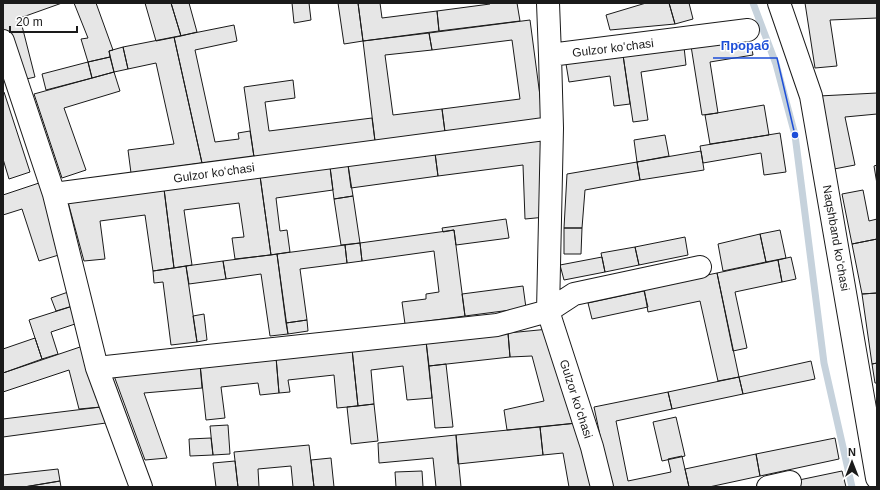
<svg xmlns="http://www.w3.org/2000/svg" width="880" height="490" font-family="Arial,sans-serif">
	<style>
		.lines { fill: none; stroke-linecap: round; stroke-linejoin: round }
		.stream { stroke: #c6d2dc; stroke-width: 7 }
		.building { fill: #e6e6e6; stroke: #1a1a1a }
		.minor-casing { stroke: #1a1a1a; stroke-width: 24 }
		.minor { stroke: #fff; stroke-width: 22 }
		.labels { text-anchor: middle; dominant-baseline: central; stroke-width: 3; stroke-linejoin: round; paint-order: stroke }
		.street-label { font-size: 12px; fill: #1a1a1a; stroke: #fff }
		.leader { fill: none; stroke: #1d4ed8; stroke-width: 1.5 }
		.callout-dot { fill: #1d4ed8; stroke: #fff; stroke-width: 1.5 }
		.callout-label { font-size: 13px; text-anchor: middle; font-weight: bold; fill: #1d4ed8; stroke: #fff; stroke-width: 3; stroke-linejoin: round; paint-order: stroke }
	</style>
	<rect width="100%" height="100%" fill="#fff"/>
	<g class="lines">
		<path class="stream" d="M753 3 776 64 795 135 824 363 852 487"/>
	</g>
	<path class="building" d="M3 3H62L20 18 35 77 18 81 3 28Z
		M74 3H96L113 50 109 51 110 57 88 62 81 39 88 38Z
		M145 3H171L181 36 156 41Z
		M171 3H189L197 32 181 36Z
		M292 3H309L311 20 294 23Z
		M338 3H358L363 41 344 44Z
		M358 3H380L382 18 437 11 439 31 363 41Z
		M489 3H517L520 21 439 31 437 11 490 4Z
		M646 3H669L675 24 610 30 606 15Z
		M669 3H689L693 19 675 24Z
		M805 3H877V18L830 20 837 66 815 68Z
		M530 20 543 119 445 132 442 109 520 99 512 40 432 50 429 33Z
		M234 25 237 41 195 50 215 142 239 139 238 133 250 131 254 157 202 163 174 37Z
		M429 33 432 50 385 55 393 115 442 109 445 132 375 141 363 41Z
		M174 37 202 163 131 173 128 150 174 144 156 63 128 69 123 47Z
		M750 37 753 55 710 62 718 113 702 115 691 46Z
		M123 47 128 69 114 72 109 51Z
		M684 47 686 65 641 72 648 120 633 122 623 55Z
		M623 55 630 104 614 106 610 76 569 82 566 64Z
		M110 57 114 72 92 78 88 62Z
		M88 62 92 78 46 90 42 74Z
		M114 72 120 91 64 108 86 170 62 178 34 94Z
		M293 80 295 98 265 102 269 131 372 118 375 141 254 157 244 87Z
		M4 92 30 172 9 179 3 159V93Z
		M877 93V114L845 117 855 165 834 169 819 96Z
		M764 105 769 135 710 144 705 115Z
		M780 133 786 172 764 175 761 153 703 163 700 146Z
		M665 135 669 156 637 162 634 140Z
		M545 138 546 217 525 219 523 165 438 176 435 153Z
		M701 151 704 170 640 180 637 162Z
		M435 153 438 176 351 188 348 165Z
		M637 162 640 180 585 190 582 228H564L567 174Z
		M348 165 353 196 334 199 330 167Z
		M877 165V184L874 166Z
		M330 167 333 190 276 198 280 231 287 230 290 252 271 255 260 176Z
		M260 176 271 255 235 259 232 238 244 237 239 203 184 210 192 265 174 268 164 189Z
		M39 183 62 254 39 261 22 209 3 215V195Z
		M164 189 174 268 153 271 145 215 100 221 105 259 84 261 68 202Z
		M863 190 869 221 877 219V239L852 244 842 194Z
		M353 196 360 243 341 245 334 199Z
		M506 219 509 238 456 245 454 230 443 232 442 228Z
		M564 228H582L581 254H564Z
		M454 230 465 316 405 324 402 302 426 299V294L439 292 434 251 362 261 360 243Z
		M780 230 786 258 766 262 760 234Z
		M760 234 766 262 723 271 718 244Z
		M685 237 688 255 639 265 635 247Z
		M877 239V293L862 294 852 244Z
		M360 243 362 261 347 263 345 245Z
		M345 245 347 263 300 269 307 320 286 323 277 254Z
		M635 247 639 265 605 272 601 253Z
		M277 254 288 334 270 336 261 274 226 279 223 261Z
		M602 257 605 272 564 280 560 265Z
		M791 257 796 279 782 282 778 260Z
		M778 260 782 282 735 292 747 348 733 351 717 273Z
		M223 261 226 279 189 284 186 266Z
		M186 266 197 342 171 345 163 282 154 283 153 271Z
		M717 273 739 377 718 381 700 301 648 312 644 288Z
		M523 286 526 308 465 316 462 294Z
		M71 291 76 305 56 311 51 298Z
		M644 291 648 307 592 319 588 303Z
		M877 293V363L872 364 862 294Z
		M76 305 81 322 51 332 58 354 42 359 29 320Z
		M204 314 207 340 197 342 193 316Z
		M307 320 308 331 288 334 286 323Z
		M549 329 577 423 507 430 504 410 544 401 532 356 510 357 508 333Z
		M508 333 510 357 429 366 426 341Z
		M35 338 42 359 3 373V349Z
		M426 341 432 398 407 400 403 366 371 370 374 404 358 406 352 349Z
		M83 346 101 407 79 409 69 370 3 392V373Z
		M352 349 358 406 337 408 334 375 288 380 290 392 279 393 276 357Z
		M276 357 279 393 260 395 258 383 221 387 225 418 206 420 200 364Z
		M811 361 815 379 743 394 739 377Z
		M877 363V383H875L872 364Z
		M200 364 202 388 144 393 167 458 145 460 113 373Z
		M446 364 453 427 435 428 429 366Z
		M739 377 743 394 672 409 668 392Z
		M668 392 672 409 616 421 628 481 671 472 668 459 682 456 689 487H611L594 407Z
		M374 404 378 441 351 444 347 407Z
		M101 407 106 423 3 437V419Z
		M676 417 685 456 662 461 653 422Z
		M577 423 592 487H569L563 453 543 455 540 427Z
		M228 425 230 454 213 455 210 426Z
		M540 427 543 455 458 464 456 435Z
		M456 435 461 487H436L433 458 379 463 378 443Z
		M211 438 213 455 190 456 189 439Z
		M835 438 839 459 760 476 756 454Z
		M309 445 314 487H293L291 466 258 469 259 487H238L234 452Z
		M756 454 760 476 709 487H689L685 469Z
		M331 458 334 487H314L311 460Z
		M235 461 238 487H216L213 463Z
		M58 469 60 481 24 487H3V475Z
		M422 471 423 487H396L395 472Z
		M842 471 846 487H801L799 480Z
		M60 481 61 487H24Z"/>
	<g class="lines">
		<defs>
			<path id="minor" d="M548 3 550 55
				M779 3 811 96 877 478
				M3 41 54 194
				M97 368 497 325 548 311 574 294 700 267
				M141 487 97 368 54 194 552 128
				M602 487 592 447 548 311 552 128 550 55 748 30
				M768 487 790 482"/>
		</defs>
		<use href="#minor" class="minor-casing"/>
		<use href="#minor" class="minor"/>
	</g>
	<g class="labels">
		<g class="street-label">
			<text transform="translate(613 48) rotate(-7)">Gulzor koʻchasi</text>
			<text transform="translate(214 173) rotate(-8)">Gulzor koʻchasi</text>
			<text transform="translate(836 238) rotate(80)">Naqshband ko'chasi</text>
			<text transform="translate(576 399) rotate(72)">Gulzor koʻchasi</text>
		</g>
	</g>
	<path class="leader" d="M795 135L777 58H713"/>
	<circle class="callout-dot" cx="795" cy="135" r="4"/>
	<g class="callout-label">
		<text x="745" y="50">Прораб</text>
	</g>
	<rect width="880" height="490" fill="none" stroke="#1a1a1a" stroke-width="8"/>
	<g transform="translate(852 462)" stroke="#ffffff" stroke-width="3" paint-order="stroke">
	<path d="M0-3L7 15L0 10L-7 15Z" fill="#1a1a1a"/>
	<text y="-6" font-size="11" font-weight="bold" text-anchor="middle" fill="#1a1a1a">N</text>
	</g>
	<path d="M10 26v6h67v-6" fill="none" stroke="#1a1a1a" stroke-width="2"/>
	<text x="16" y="26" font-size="12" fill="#1a1a1a" stroke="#ffffff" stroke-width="3" paint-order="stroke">20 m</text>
</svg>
